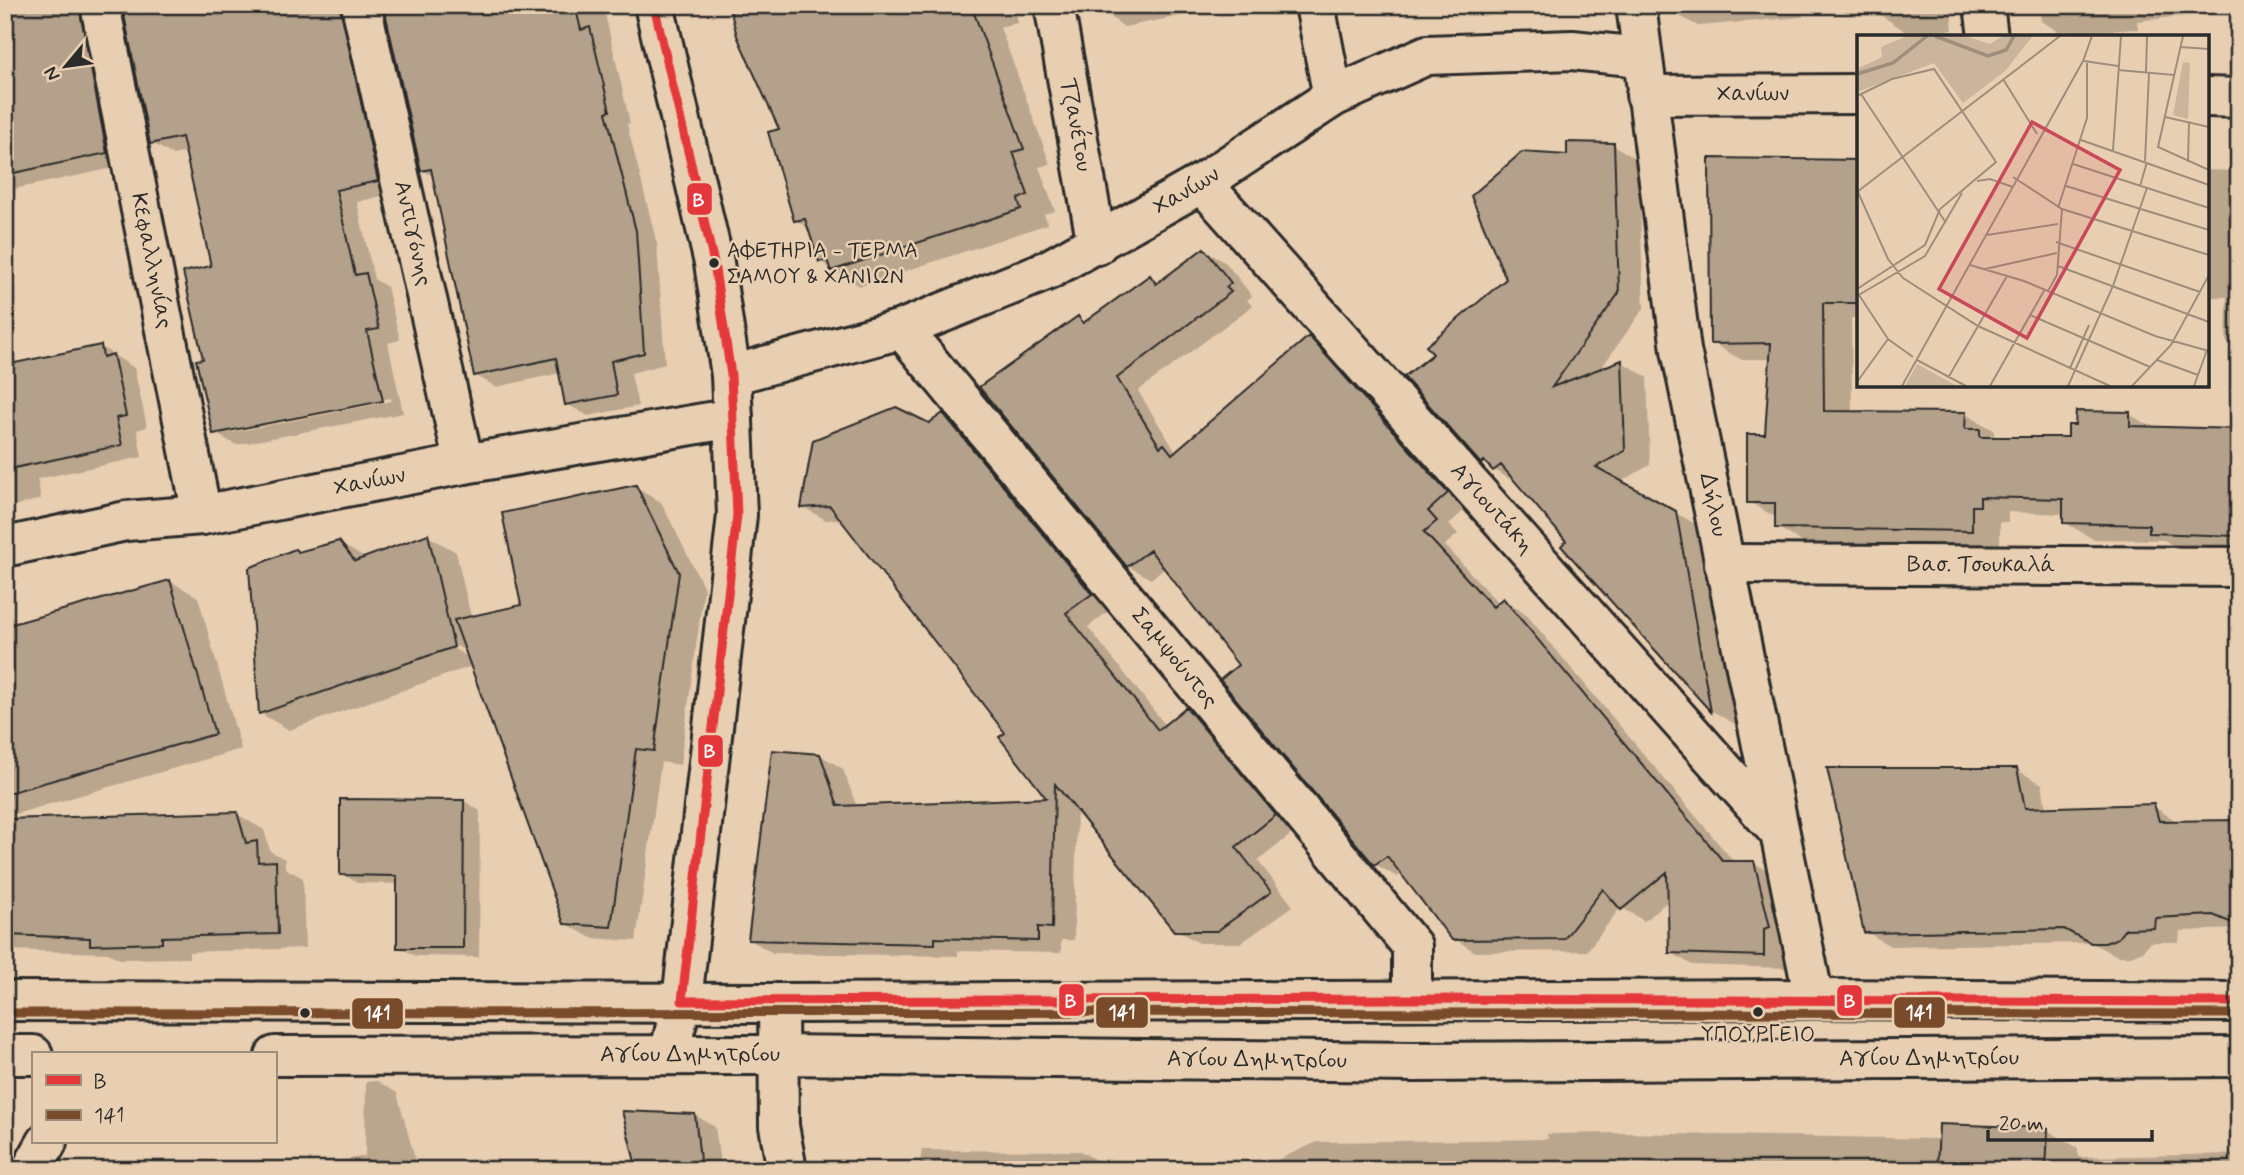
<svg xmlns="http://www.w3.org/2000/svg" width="2244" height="1175" font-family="Mynerve,sans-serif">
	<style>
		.shadow { fill: #0003; fill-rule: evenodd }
		.building { fill: #b4a18c; stroke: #2b2b2b; stroke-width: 2 }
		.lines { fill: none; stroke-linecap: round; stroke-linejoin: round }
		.minor-casing { stroke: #2b2b2b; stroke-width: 44 }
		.secondary-casing { stroke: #2b2b2b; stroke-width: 44 }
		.minor { stroke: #e9cfb1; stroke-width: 38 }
		.secondary { stroke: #e9cfb1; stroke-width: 38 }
		.bus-1-casing { stroke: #e9cfb1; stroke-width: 14 }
		.bus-2-casing { stroke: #e9cfb1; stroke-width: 14 }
		.bus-1 { stroke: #e4373b; stroke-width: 9 }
		.bus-2 { stroke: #7a4b2a; stroke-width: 9 }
		.bus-dot { fill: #2b2b2b; stroke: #e9cfb1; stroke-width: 2.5 }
		.labels { text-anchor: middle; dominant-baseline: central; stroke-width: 5; stroke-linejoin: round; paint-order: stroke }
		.bus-label { font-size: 21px; fill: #2b2b2b; stroke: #e9cfb1; text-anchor: start }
		.street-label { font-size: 23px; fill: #2b2b2b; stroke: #e9cfb1 }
		.inset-river { fill: none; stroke: #9e8e7c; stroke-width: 3.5 }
		.inset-road { fill: none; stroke: #9d8d7b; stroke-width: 2 }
		.view { fill: #c94859; fill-opacity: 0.15; stroke: #c94859; stroke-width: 3.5 }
		.inset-edge { fill: none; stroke: #2b2b2b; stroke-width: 3.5 }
		.line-badge { stroke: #e9cfb1; stroke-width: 2.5 }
		.badge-label { font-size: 19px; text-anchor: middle; font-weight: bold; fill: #fff }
	</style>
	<rect width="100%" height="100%" fill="#e9cfb1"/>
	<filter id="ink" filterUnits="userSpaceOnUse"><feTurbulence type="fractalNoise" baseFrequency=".0143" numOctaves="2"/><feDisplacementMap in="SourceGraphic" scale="14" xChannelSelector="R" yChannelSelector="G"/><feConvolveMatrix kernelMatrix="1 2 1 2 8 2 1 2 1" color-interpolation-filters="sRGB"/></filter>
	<g filter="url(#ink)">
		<path class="shadow" d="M5 5H103L128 165 5 191Z
			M124 5H365L398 192 357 202 374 279 387 287 400 340 388 343 403 413 236 445 215 433 205 360 214 268 187 152 173 155 152 143ZM391 398 392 401 230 433V429Z
			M385 5H603L630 123 627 124 657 244 665 364 631 373 638 406 588 416 567 404 560 373 496 387 475 375 434 177 422 170Z
			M731 5H1014L1018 23 1000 27 1050 164 1039 167 1055 211 1044 214 1048 224 860 286 832 270 820 261 810 229 795 220 781 130Z
			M1095 5H1193L1195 13 1124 27Z
			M1673 5H1802L1803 17 1698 26 1674 13Z
			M1866 5H1958L1959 9 1951 10 1953 30 1909 34Z
			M2039 5H2239V10L2137 21 2138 29 2061 33 2041 21Z
			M1613 145 1638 160 1644 308 1599 371 1622 362 1647 377 1650 465 1620 482 1701 527 1735 724 1712 711 1564 546 1569 541 1520 485 1482 463 1436 354 1508 279 1568 157Z
			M1859 162V318H1851L1852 413 1965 414 1994 430V439H2069L2129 414 2155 429 2239 431V551L2179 549 2164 540 2093 539 2064 522 2065 514 2008 512V522H2000V547L1805 544 1777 527V518L1749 502 1767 436 1772 359H1740L1712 343Z
			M2207 170 2239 171V348L2226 341 2227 297H2207Z
			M1204 250 1226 263 1252 296 1247 300 1252 306 1138 391 1176 452 1309 338 1331 351 1469 506 1449 524 1458 534 1445 545 1499 604 1503 600 1525 613 1735 863H1754L1776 875 1786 941V968L1692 965 1670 952 1669 900 1644 921 1621 907 1587 951 1475 952 1453 938 1402 873 1397 877 1375 864 1241 665 1165 567 1151 579 1128 566 1078 318 1087 323 1150 277 1160 283Z
			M100 346 134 368 147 427 137 430 142 457 37 479 41 499 5 508V367Z
			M943 415 967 429 1114 607 1088 627 1166 726 1186 709 1210 723 1298 829 1258 861 1293 906 1241 943H1199L1175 929 1077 809 1074 940H1061V953L958 951V956L773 953 750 940 820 755 843 769 857 807 1050 800 1007 733 842 519 826 520 803 507Z
			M635 487 661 502 704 588 680 765 661 762 636 941 591 938 565 923 472 666 289 730 260 713 299 554 339 543 367 559 428 536 456 552 471 617 523 606ZM448 641 468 653V657L446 644Z
			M170 581 198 597 241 749 5 817V628Z
			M2017 770 2042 784 2046 809 2153 806 2179 823 2239 822V929L2180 931 2179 942H2150L2143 951 2131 956H2118L2091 943 1890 946 1865 931Z
			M464 801 480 811 479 957 415 956 399 947V884L358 883 342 874Z
			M237 814 264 830 270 851 285 859V868L303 878 305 948 189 952V958L120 959 108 953 5 950V820Z
			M377 1081 397 1093 418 1170H294L365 1156 366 1082Z
			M695 1115 715 1127 721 1170H639Z
			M2047 1130 2078 1148V1157L2239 1154V1170H1255L1317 1142 1548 1139 1547 1134 1622 1133 1940 1139Z
			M922 1150 1080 1151 1108 1167V1170H919Z"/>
		<path class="building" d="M5 5H79L107 153 5 175Z
			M122 5H340L378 181 336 190 355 275 366 273 379 329 367 331 383 401 213 434 196 360 203 359 183 272 211 266 182 137 150 144Z
			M413 5H575L581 30 590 27 610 111 606 112 636 231 644 353 611 361 617 395 565 405 556 358 474 376 431 169 421 171 385 12Z
			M729 5H971L1024 149 1013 152 1028 195 1018 199 1021 209 831 271 827 260 819 262 805 219 794 221 768 132 779 129 737 36Z
			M1567 142 1614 143 1619 293 1552 387 1622 360 1625 451 1596 467 1676 511 1711 712 1561 546 1566 541 1501 465 1493 471 1484 461 1481 464 1404 377 1433 354 1426 346 1506 279 1471 196 1522 152 1567 155Z
			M1709 158 1859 160V303H1823L1824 411 1966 412 1965 429H1980V437H2068V425H2075L2076 411 2130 412V426L2239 429 2237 536 2149 533V525L2063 523V499L1980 497V506H1972V531L1775 528V503H1747V434H1765L1771 343 1710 344Z
			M1204 248 1231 283 1226 287 1231 292 1117 378 1160 447 1164 444 1172 454 1309 336 1448 493 1428 511 1437 521 1424 532 1493 607 1503 598 1723 861H1754L1770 927 1764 929V956L1669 953 1667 872 1621 910 1603 889 1564 939 1452 940 1387 856 1374 865 1220 680 1238 665 1150 550 1127 567 979 387 1078 316 1083 323 1150 275 1156 284Z
			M101 345 103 357 113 354 126 416 116 418 122 445 5 470V365Z
			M896 407 929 423 943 413 1092 594 1066 613 1158 730 1186 707 1276 815 1236 847 1271 892 1217 931H1174L1055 784 1052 928 1038 927V941L935 938V944L748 940 772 750 820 754 838 806 1046 798 999 737 1005 733 830 506 801 508 813 440Z
			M636 485 679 573 654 751 636 749 611 927 564 924 454 620 521 605 502 513Z
			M428 534 454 647 259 714 249 568 295 549 298 552 339 541 355 561Z
			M170 580 215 734 5 794V626Z
			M1827 768H2017L2025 808 2154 804 2159 821 2239 820V926L2213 915 2155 918 2154 928 2125 929 2118 938 2105 943H2091L2064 929 1864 933Z
			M340 799 464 800 463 948H397V876L340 875Z
			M237 812 246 843 257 841 258 862 276 861 278 934 162 937V943L90 945V938L5 935V819Z
			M622 1111 695 1114 701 1170H637Z
			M1939 1124 2048 1128 2046 1170H1937Z"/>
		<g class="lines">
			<defs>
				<g id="minor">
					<path id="s1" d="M100 5 202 515"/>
					<path id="s2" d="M361 5 464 464"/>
					<path d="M654 5 714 263 731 375 737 515 682 1001 669 1055"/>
					<path id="s3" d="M1054 5 1097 245"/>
					<path d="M1315 5 1333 97"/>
					<path id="s4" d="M1636 5 1681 350 1814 999"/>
					<path d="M1984 5 1988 37"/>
					<path id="s5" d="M1646 95 1859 94"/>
					<path d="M2207 97 2239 98"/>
					<path id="s6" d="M1202 183 1779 832"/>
					<path id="s7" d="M902 329 1412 946V999"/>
					<path id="s8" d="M731 375 902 329 1048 270 1202 183 1333 97 1427 55 1572 50 1641 57"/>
					<path id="s9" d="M5 547 126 521 202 515 464 464 733 418"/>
					<path id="s10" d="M1724 564 2239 567"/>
					<path d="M778 1003 779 1126 787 1170"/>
					<path d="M31 1170 47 1142"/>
				</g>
				<g id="secondary">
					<path d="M5 1001 778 1003 1814 999 2239 1002"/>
					<path d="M5 1055H33"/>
					<path id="s11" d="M275 1056 778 1055 1414 1062 2239 1057"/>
				</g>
			</defs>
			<use href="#minor" class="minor-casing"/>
			<use href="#secondary" class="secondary-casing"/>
			<use href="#minor" class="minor"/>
			<use href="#secondary" class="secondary"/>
			<defs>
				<path id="bus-1" d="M654 5 714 263 731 375 737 515 682 1001
					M682 1001 1412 999 2239 1002"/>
				<path id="bus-2" d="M5 1013C750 1015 1494 1009 2239 1014"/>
			</defs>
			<use href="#bus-1" class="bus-1-casing"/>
			<use href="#bus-2" class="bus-2-casing"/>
			<use href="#bus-1" class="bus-1"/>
			<use href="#bus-2" class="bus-2"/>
		</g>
	</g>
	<g class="bus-dot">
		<circle cx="714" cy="263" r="6"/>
		<circle cx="1758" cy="1012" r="6"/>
		<circle cx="305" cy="1013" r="6"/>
	</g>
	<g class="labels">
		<g class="bus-label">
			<text x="727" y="251">ΑΦΕΤΗΡΙΑ - ΤΕΡΜΑ<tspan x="727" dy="26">ΣΑΜΟΥ &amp; ΧΑΝΙΩΝ</tspan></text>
			<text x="1758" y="1035" text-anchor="middle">ΥΠΟΥΡΓΕΙΟ</text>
		</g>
		<g class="street-label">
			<text stroke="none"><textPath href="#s5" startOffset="107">Χανίων</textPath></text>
			<text stroke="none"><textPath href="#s3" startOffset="122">Τζανέτου</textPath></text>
			<text stroke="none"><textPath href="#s8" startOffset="494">Χανίων</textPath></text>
			<text stroke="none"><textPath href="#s2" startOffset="234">Αντιγόνης</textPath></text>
			<text stroke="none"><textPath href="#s1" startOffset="261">Κεφαλληνίας</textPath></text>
			<text stroke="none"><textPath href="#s9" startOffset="371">Χανίων</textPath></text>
			<text stroke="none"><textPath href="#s4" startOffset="506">Δήλου</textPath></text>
			<text stroke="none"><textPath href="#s6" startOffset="436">Αγιουτάκη</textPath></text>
			<text stroke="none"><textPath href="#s10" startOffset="257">Βασ. Τσουκαλά</textPath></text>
			<text stroke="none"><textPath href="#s7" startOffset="427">Σαμψούντος</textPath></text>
			<text stroke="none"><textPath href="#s11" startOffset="415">Αγίου Δημητρίου</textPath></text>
			<text stroke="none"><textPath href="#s11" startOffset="1654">Αγίου Δημητρίου</textPath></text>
			<text stroke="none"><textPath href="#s11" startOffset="982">Αγίου Δημητρίου</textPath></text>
		</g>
	</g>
	<g transform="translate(1857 35)">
		<rect width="352" height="352" fill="#e9cfb1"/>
		<path d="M50 1H108L133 9 146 1H176L148 36 77 28 0 57V34L25 22 24 12ZM326 27 333 28 331 84 316 80ZM60 329 100 351H48Z" fill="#cab49b"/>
		<path d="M93 18 112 31 148 36 106 68 77 28Z" fill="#cab49b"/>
		<path class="inset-river" d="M78 1 131 21 149 15 157 1M0 39 36 28 70 1"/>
		<path class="inset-road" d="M326 1 301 112 352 135M323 12 352 14M227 26 261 31M261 35 317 40M289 37 290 1M146 44 180 99M4 59 89 188M0 61 35 44 77 34 139 127 83 174 68 210 0 254M308 82 352 92M224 105 352 150M256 115 264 1M288 126 292 38M331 127 332 88M216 129 352 173M156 142 205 174 352 220M120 146 133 144 156 152M209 151 352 195M283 151 290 127M0 155 31 224 46 243 121 291 253 351M0 157 203 1M201 173 230 83V28M130 200 201 189M199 207 343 257M113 230 167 246 298 301 352 316M201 231 352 287M128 234 200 218M191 256 200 240 205 174M2 260 31 304 56 322M0 261 68 221 105 158M173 280 293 332M60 325 109 351M300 325 341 340M213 333 232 290M91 343 150 241M0 347 31 304M45 351 226 26 235 1M133 351 188 254M211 351 256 251 290 153M275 351 314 310 352 240M337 351 350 315"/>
		<path class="view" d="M175 87 263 135 170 303 82 254Z"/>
		<rect width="352" height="352" class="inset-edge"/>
	</g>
	<g class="line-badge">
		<rect x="686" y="182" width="27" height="34" rx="7" fill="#e4373b"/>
		<rect x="697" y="734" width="27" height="34" rx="7" fill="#e4373b"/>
		<rect x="1058" y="983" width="27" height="34" rx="7" fill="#e4373b"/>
		<rect x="1836" y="984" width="27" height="33" rx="7" fill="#e4373b"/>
		<rect x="1095" y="996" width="54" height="33" rx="7" fill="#7a4b2a"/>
		<rect x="1893" y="996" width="53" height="33" rx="7" fill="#7a4b2a"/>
		<rect x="351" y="997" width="53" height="33" rx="7" fill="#7a4b2a"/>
	</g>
	<g class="badge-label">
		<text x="699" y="206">Β</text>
		<text x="710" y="757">Β</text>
		<text x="1071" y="1007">Β</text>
		<text x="1850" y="1007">Β</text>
		<text x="1122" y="1019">141</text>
		<text x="1919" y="1019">141</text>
		<text x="377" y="1020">141</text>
	</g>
	<rect width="2244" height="1175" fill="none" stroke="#e9cfb1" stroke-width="28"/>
	<rect x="14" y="14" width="2216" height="1147" fill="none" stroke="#2b2b2b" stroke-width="2.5" filter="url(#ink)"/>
	<rect x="32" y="1052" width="245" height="91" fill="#e9cfb1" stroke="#9d8d7b" stroke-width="2"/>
	<rect x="46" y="1075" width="35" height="10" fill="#e4373b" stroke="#9d8d7b" stroke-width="2"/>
	<text x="94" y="1088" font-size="21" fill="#2b2b2b">Β</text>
	<rect x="46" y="1110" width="35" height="10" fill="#7a4b2a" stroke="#9d8d7b" stroke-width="2"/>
	<text x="94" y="1122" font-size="21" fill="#2b2b2b">141</text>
	<g transform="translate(66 66) rotate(241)" stroke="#e9cfb1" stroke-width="5" paint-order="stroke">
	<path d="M0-5L12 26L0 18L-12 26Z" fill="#2b2b2b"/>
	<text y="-10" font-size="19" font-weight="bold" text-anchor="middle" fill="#2b2b2b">N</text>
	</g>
	<path d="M1988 1130v10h164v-10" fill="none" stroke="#2b2b2b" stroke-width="3.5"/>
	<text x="1999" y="1130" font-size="21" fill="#2b2b2b" stroke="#e9cfb1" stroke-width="5" paint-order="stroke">20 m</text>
</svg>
